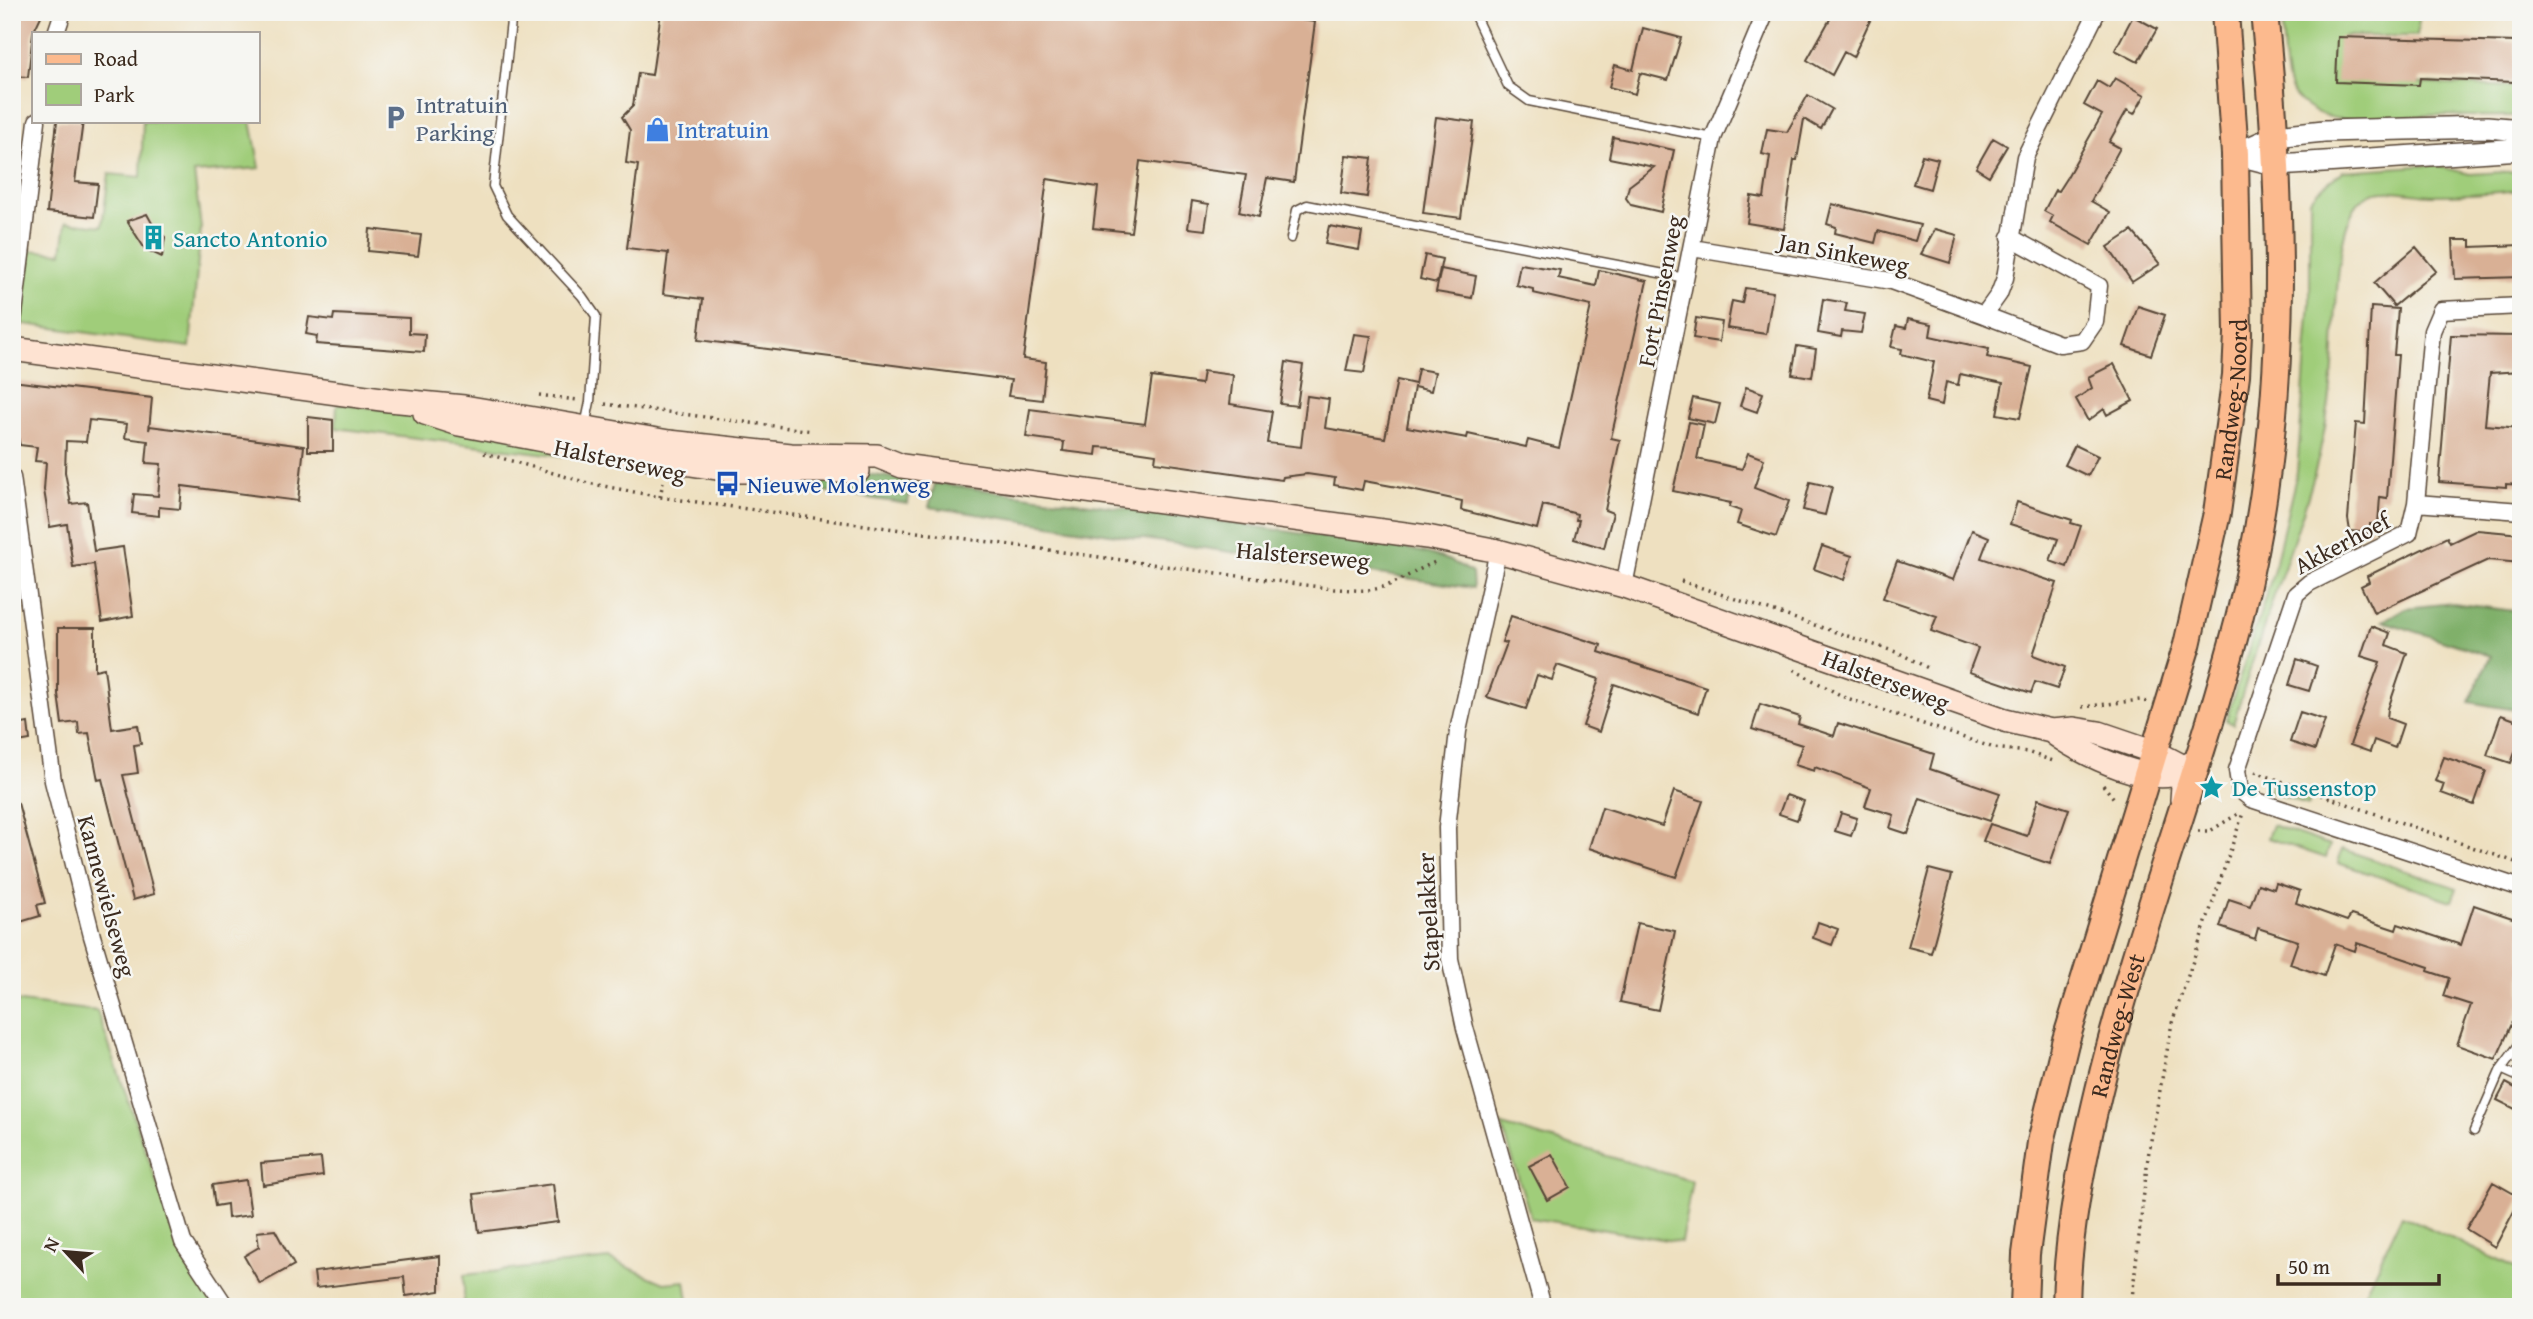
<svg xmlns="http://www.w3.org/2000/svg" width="2533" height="1319" font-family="'Gentium Book Plus',serif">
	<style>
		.green { fill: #a0cd7a; stroke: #6e7c4c; stroke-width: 2 }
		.forest { fill: #80b06a; stroke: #5e6d44; stroke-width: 2 }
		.building { fill: #d9b095 }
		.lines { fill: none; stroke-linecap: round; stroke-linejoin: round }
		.service-casing { stroke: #564536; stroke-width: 11 }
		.minor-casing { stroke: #564536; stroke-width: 19 }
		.tertiary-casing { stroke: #564536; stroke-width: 24 }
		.secondary-casing { stroke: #564536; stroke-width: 26 }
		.primary-casing { stroke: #564536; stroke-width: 30 }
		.path { stroke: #564536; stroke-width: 3.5; stroke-dasharray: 2 5; stroke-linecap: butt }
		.service { stroke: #fff; stroke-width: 8 }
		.minor { stroke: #fff; stroke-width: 16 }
		.tertiary { stroke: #fff; stroke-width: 21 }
		.secondary { stroke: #fee3d2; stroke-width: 23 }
		.primary { stroke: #fcba8e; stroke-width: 26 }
		.labels { text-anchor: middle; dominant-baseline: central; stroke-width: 5; stroke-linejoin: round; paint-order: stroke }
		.service-label { font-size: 24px; fill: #4e5e75; stroke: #f6f6f2; text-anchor: start }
		.shop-label { font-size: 24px; fill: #366cbe; stroke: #f6f6f2; text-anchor: start }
		.culture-label { font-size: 24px; fill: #0d838f; stroke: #f6f6f2; text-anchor: start }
		.street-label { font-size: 24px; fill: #3b2a1e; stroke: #f6f6f2 }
		.transit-label { font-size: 24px; fill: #164399; stroke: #f6f6f2; text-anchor: start }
	</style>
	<rect width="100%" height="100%" fill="#f6f6f2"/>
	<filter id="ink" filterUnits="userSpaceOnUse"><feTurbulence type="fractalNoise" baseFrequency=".0143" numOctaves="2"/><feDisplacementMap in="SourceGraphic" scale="14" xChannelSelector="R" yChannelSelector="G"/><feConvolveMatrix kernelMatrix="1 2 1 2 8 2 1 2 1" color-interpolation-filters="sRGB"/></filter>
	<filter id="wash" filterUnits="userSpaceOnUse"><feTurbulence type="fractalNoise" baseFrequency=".00686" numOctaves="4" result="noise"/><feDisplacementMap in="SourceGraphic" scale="28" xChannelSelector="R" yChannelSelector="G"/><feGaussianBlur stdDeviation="1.57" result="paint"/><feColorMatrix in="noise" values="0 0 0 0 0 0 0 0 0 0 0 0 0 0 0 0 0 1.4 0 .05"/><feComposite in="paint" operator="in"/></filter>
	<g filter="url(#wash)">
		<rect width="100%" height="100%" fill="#eee0c0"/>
		<path class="green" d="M2281 12H2420L2417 36H2344V81L2521 87V115C2492 118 2463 115 2434 115 2390 116 2323 136 2292 92 2283 80 2283 29 2281 12Z
			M143 121H251L260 168 194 173 201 228 190 347 17 323 27 250 62 253 66 222 102 226 109 174 141 177Z
			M2433 165 2470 174 2521 171V190C2492 193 2460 195 2431 195 2410 195 2376 182 2359 202 2332 233 2337 336 2332 378 2325 453 2304 512 2279 582 2262 629 2248 677 2233 724L2226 720 2273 573 2297 472 2310 302V200L2317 191 2343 171Z
			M337 403 519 428 645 466 336 428Z
			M2272 782 2310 797 2308 805 2268 791Z
			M2272 825 2330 845 2326 858 2267 838Z
			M2342 849 2457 888 2452 901 2338 863Z
			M12 1001 97 1011 165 1206 218 1307H12Z
			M1502 1125 1692 1181 1681 1242 1531 1218Z
			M2402 1215 2521 1271V1307H2358Z
			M609 1259 664 1283 685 1281 689 1307H464V1275Z"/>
		<path class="forest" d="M636 443 911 480 908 504 751 480Z
			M935 483C1068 502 1202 517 1335 539 1379 546 1436 547 1472 573L1473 588 929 507Z
			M2453 603 2521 612V711L2469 702 2491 656 2383 621 2405 608Z"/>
		<g id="blocks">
			<path class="building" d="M12 12H43L33 33 28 77 12 76Z
				M661 12H1246L1315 22 1294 182 1267 178 1259 217 1239 212 1246 175 1140 161 1131 232 1093 228 1098 187 1047 179 1023 359 1046 362 1042 400 1008 396 1011 380 698 340 703 299 663 294 668 253 627 248 638 165 626 163 630 130 622 117 633 106 638 73 652 75Z
				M1834 12H1874L1853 57 1844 52 1832 75 1807 60Z
				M2133 16 2157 29 2138 62 2115 50Z
				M1643 28 1681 38 1668 80 1640 73 1635 94 1609 87 1615 65 1633 70Z
				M2338 37 2516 42 2514 82 2420 78 2419 85 2336 82Z
				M2115 78 2145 95 2134 114 2127 110 2109 142 2120 148 2091 201 2110 212 2091 245 2050 222 2053 216 2044 211 2055 190 2058 191 2067 177 2102 115 2084 105 2097 81 2109 88Z
				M1808 95 1832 109 1821 129 1804 119 1797 160H1794L1784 229 1747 223 1751 196 1764 198 1770 156 1762 154 1767 129 1787 132Z
				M1436 117 1474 122 1461 218 1423 213Z
				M57 121H83L75 182 98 184 94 217 47 212Z
				M1613 137 1674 150 1661 212 1631 205 1626 198 1629 186 1654 167 1609 158Z
				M1993 138 2007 146 1989 176 1976 168Z
				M1346 155 1372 158 1367 197 1341 193Z
				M1922 155 1938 159 1930 189 1913 184Z
				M1192 201 1209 204 1205 230 1188 228Z
				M1832 204 1920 225 1915 241 1878 231 1875 243 1835 233 1836 227 1827 224Z
				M147 214 153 225 165 237 162 257 145 249 127 221Z
				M1329 226 1362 232 1359 250 1325 244Z
				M370 229 421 235 418 256 368 251Z
				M1935 229 1957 235 1950 263 1921 254Z
				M2132 231 2160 264 2132 282 2108 247Z
				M2453 240H2471V247L2521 245V277L2455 279Z
				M2416 247 2436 271 2394 306 2374 283Z
				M1425 255 1442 259 1437 283 1420 279Z
				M1520 264 1560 270 1558 278 1596 286 1599 270 1647 281 1611 438 1620 440 1605 510 1613 513 1604 548 1574 539 1579 520H1576L1577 514 1543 505 1537 529 1461 510 1462 501 1397 487 1364 481 1362 490 1334 485 1335 478 1307 474 1283 477 1282 480 1155 462 1156 454 1115 448 1097 447 1096 455 1063 451 1064 442 1026 437 1030 409 1145 424 1152 377 1201 384 1203 371 1233 375 1230 404 1272 411 1267 443 1301 447 1307 396 1329 399 1325 428 1385 438 1397 380 1415 384 1418 369 1435 372 1431 391 1414 387 1407 427 1467 438 1468 434 1526 447 1528 440 1559 448 1591 306 1533 293V289L1516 285Z
				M1441 269 1476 276 1472 298 1436 292Z
				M1745 288 1773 292 1766 334 1727 328 1732 301 1742 303Z
				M1823 299 1847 303 1845 311 1865 314 1861 333 1842 331 1841 337 1818 333Z
				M2138 306 2165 315 2151 355 2124 346Z
				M2371 307 2398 309 2394 355H2398L2387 498 2380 497 2378 524H2370V533L2350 531 2348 519 2356 423 2365 424Z
				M334 314 409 318V333L425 334 424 352 316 344 317 336 306 334 309 317 333 320Z
				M1696 318 1722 322 1719 342 1693 338Z
				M1908 319 1932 324 1930 336 1989 349 1987 357 2032 367 2020 418 1997 414 2003 383 1960 374 1958 385 1946 382 1942 405 1926 401 1934 362 1901 354 1902 349 1891 347 1896 326 1906 328Z
				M1354 334 1371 336 1364 373 1346 371Z
				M2451 335 2521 336V371L2490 373 2485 425 2521 428V485L2506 484V487L2439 482Z
				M1797 346 1816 349 1812 377 1792 374Z
				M1286 362 1303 365 1297 406 1280 404Z
				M2114 364 2133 401 2107 415 2104 409 2088 421 2076 399 2092 388 2088 377Z
				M12 381 152 398 149 430 150 426 304 446 298 501 182 486 180 509 159 507V516L132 513 134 494 158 496 161 464 146 463 148 441 125 438 127 424 89 420 86 442 66 441 65 472 71 504 87 502 94 551 123 547 133 616 102 622 94 564 73 567 67 524 50 527 44 490 46 462 35 461 37 447 20 445 12 415Z
				M1746 387 1763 393 1757 412 1740 406Z
				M1693 398 1720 404 1715 424 1688 418Z
				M308 417 333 420V451H308Z
				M1689 422 1704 425 1697 459 1742 469 1748 453 1764 459 1754 488 1789 501 1776 537 1737 524 1741 511 1729 507 1731 503 1673 491Z
				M2075 445 2098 456 2088 476 2065 465Z
				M1810 482 1832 487 1825 515 1803 510Z
				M2017 502 2072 520 2071 523 2081 526 2067 567 2050 561 2058 539 2010 524Z
				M1972 530 1989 537 1981 558 2057 583 2033 655 2065 667 2057 689 2035 682 2031 693 1969 672 1978 648 1931 631 1937 616 1883 598 1897 561 1953 580Z
				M2477 530 2521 534V563L2488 560 2374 613 2361 586 2369 582 2367 576 2447 537 2450 543Z
				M1822 546 1852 556 1844 580 1814 569Z
				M1511 616 1601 645 1599 652 1706 687 1698 713 1614 684 1599 732 1583 726 1599 679 1557 665 1552 680 1537 675 1526 709 1487 697 1507 643 1502 642Z
				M2371 626 2390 633 2386 645 2407 653 2388 709 2387 718 2403 724 2395 748 2374 740 2370 752 2350 745 2380 662 2361 656Z
				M58 628H95V670L104 668 112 729 138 725 141 744 134 745 138 773 123 775 154 894 133 900 102 779 98 780 89 733 79 734 78 722 62 724 58 694Z
				M2297 659 2317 666 2309 691 2289 685Z
				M1760 704 1800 717 1798 724 1834 736 1838 723 1934 754 1930 769 2000 793 1990 821 1920 798 1908 834 1890 828 1894 815 1865 806 1871 788 1815 767 1814 771 1795 765 1802 745 1752 729Z
				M2300 712 2325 720 2315 750 2290 742Z
				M2501 715 2521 722V737L2511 763 2487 755Z
				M28 723 30 740 12 743V726Z
				M2444 757 2486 771 2474 805 2441 793 2444 784 2435 781Z
				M1674 791 1703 801 1676 877 1589 848 1602 807 1662 826Z
				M1786 795 1804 801 1797 820 1779 814Z
				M2038 799 2069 809 2050 864 1983 841 1990 824 2027 836Z
				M18 803 45 903 37 905 40 916 20 922 12 894V890L18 889 12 870V804Z
				M1841 813 1857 818 1851 836 1835 831Z
				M1929 869 1952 875 1931 953 1908 947Z
				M2276 883 2300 891 2296 903 2347 921 2351 915 2396 930 2398 924 2461 945 2474 905 2521 921V1004L2496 1059 2457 1045 2471 1005 2443 996 2449 978 2428 971 2429 967 2357 943 2355 951 2335 944 2324 976 2290 964 2298 941 2258 928 2255 939 2220 927 2229 899 2250 906 2258 884 2274 889Z
				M1818 922 1838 929 1832 945 1813 938Z
				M1637 923 1675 931 1658 1010 1620 1002Z
				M2506 1083 2521 1091V1112L2497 1100Z
				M1552 1154 1570 1187 1547 1200 1529 1166Z
				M321 1158 323 1176 263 1185 261 1163Z
				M246 1180 251 1215 228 1218 227 1204 215 1206 212 1185Z
				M2493 1182 2521 1198 2495 1247 2466 1229Z
				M553 1184 558 1222 479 1232 474 1194Z
				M275 1230 294 1265 260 1284 244 1256 259 1247 257 1232Z
				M440 1256V1291L406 1296 404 1277 316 1288 314 1272Z"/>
		</g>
	</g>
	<g filter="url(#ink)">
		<use href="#blocks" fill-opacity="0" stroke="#564536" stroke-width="2"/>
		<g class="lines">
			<defs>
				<path id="service" d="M512 12 493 186 507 215 582 296 596 316 590 402 585 426
					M1473 12 1508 86 1529 101 1713 138
					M1291 238 1297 210 1307 205 1685 278
					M2501 1069 2521 1078
					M2474 1131 2501 1069 2521 1042"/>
				<path id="minor" d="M56 33 63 12
					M1692 248 1891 281 1984 315 1999 294 2005 278 2025 157 2097 12
					M2521 306 2441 310 2432 331 2416 503 2409 533 2309 583 2296 594 2237 770 2240 790 2251 799 2521 888
					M1984 315 2060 344 2082 341 2095 322 2099 286 2010 237
					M12 331 37 121
					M12 477 53 781 92 936 183 1242 226 1307
					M2416 503 2521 511
					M1498 551 1458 731 1447 828 1450 959 1465 1028 1543 1307
					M1624 586 1713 138 1766 12"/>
				<path id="tertiary" d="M2235 154 2276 136 2324 131 2487 127 2521 130
					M2235 154 2278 165 2521 149"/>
				<path id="secondary" d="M12 349 389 400 464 407 669 442 791 455 877 456 902 466 1427 537 1498 551 1624 586 2005 720 2051 731 2074 729 2099 733 2155 752 2178 764 2183 785 2182 800
					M425 413 459 424 580 447 736 471H858
					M2051 731C2075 751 2165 797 2190 764"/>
				<g id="primary">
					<path id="s1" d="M2024 1307 2026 1254 2041 1142 2065 1043 2187 645 2217 513 2236 375 2238 334 2235 154 2225 12"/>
					<path id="s2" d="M2066 1307C2067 1234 2082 1161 2099 1090 2137 931 2198 778 2239 619 2290 416 2285 219 2264 12"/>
				</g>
			</defs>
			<use href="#service" class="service-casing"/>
			<use href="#minor" class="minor-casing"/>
			<use href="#tertiary" class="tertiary-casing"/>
			<use href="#secondary" class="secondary-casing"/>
			<use href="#primary" class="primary-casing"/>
			<path class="path" d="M539 395 577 400
				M605 404 813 431
				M484 453 588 483 660 497 1334 589C1347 589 1362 592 1375 589 1397 585 1416 569 1438 561
				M660 497 663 482
				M1681 581 1899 653 1928 668
				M1794 670 1844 697 1994 748 2027 752 2053 761
				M2082 707 2140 700 2147 702
				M2255 772 2521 864
				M2103 785 2116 801
				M2198 831H2210L2241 812
				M2131 1307 2148 1157 2172 1023 2243 813"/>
			<use href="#service" class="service"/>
			<use href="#minor" class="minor"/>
			<use href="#tertiary" class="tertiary"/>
			<use href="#secondary" class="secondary"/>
			<use href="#primary" class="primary"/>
		</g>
	</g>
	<defs>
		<symbol id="parking-bare" viewBox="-9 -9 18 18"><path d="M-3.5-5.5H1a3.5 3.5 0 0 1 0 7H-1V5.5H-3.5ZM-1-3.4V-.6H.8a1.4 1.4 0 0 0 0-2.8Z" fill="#5c6f8a" stroke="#f6f6f2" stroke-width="2.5" paint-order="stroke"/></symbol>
		<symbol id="shop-bare" viewBox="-9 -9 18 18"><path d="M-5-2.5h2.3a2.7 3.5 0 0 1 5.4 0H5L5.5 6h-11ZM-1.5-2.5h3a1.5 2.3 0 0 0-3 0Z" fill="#3f7fe0" stroke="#f6f6f2" stroke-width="2.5" paint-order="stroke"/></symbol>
		<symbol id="building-bare" viewBox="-9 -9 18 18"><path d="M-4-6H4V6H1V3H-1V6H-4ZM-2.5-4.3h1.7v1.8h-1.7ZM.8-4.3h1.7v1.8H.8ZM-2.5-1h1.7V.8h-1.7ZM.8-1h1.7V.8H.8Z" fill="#0f9aa8" stroke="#f6f6f2" stroke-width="2.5" paint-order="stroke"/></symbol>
		<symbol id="bus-bare" viewBox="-9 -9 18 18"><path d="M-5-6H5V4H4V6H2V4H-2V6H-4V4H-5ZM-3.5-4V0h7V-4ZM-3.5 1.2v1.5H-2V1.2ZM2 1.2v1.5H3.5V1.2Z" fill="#1a4fb4" stroke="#f6f6f2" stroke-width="2.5" paint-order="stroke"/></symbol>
		<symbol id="sight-bare" viewBox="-9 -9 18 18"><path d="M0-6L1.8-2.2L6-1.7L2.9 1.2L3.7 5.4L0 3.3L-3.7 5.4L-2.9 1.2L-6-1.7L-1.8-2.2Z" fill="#0f9aa8" stroke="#f6f6f2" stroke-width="2.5" paint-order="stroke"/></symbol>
	</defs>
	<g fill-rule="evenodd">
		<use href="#parking-bare" x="378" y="100" width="35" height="35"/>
		<use href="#shop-bare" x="640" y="112" width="35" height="35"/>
		<use href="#building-bare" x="136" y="220" width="35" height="35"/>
		<use href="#bus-bare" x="710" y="466" width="35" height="35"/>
		<use href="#sight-bare" x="2194" y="770" width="35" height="35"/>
	</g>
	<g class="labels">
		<g class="service-label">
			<text x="416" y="104">Intratuin<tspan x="416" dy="28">Parking</tspan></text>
		</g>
		<g class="shop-label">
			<text x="677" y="129">Intratuin</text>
		</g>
		<g class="culture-label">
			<text x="173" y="238">Sancto Antonio</text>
			<text x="2232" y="787">De Tussenstop</text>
		</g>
		<g class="street-label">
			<text transform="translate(1844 253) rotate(11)">Jan Sinkeweg</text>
			<text transform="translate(1660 291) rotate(-79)">Fort Pinsenweg</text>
			<text stroke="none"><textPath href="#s1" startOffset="934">Randweg-Noord</textPath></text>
			<text transform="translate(620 460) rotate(12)">Halsterseweg</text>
			<text transform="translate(2342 543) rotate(-28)">Akkerhoef</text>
			<text transform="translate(1303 555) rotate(5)">Halsterseweg</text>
			<text transform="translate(1886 680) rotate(21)">Halsterseweg</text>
			<text transform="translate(107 896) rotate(75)">Kannewielseweg</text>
			<text transform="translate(1428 912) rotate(-93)">Stapelakker</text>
			<text stroke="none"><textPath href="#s2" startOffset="287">Randweg-West</textPath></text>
		</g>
		<g class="transit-label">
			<text x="747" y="484">Nieuwe Molenweg</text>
		</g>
	</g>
	<rect width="2533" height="1319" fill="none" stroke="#f6f6f2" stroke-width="42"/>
	<rect x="32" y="32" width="228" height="91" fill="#f6f6f2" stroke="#aba49d" stroke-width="2"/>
	<rect x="46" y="54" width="35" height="10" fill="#fcba8e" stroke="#aba49d" stroke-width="2"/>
	<text x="94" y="66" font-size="21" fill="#3b2a1e">Road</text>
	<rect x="46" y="84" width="35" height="21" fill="#a0cd7a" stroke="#aba49d" stroke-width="2"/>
	<text x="94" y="102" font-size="21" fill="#3b2a1e">Park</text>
	<g transform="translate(66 1252) rotate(296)" stroke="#f6f6f2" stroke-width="5" paint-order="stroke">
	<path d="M0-5L12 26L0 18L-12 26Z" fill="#3b2a1e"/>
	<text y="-10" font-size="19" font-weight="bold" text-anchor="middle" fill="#3b2a1e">N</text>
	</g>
	<path d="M2278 1274v10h161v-10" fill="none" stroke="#3b2a1e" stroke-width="3.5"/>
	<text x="2288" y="1274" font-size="21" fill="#3b2a1e" stroke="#f6f6f2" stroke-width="5" paint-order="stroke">50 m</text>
</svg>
